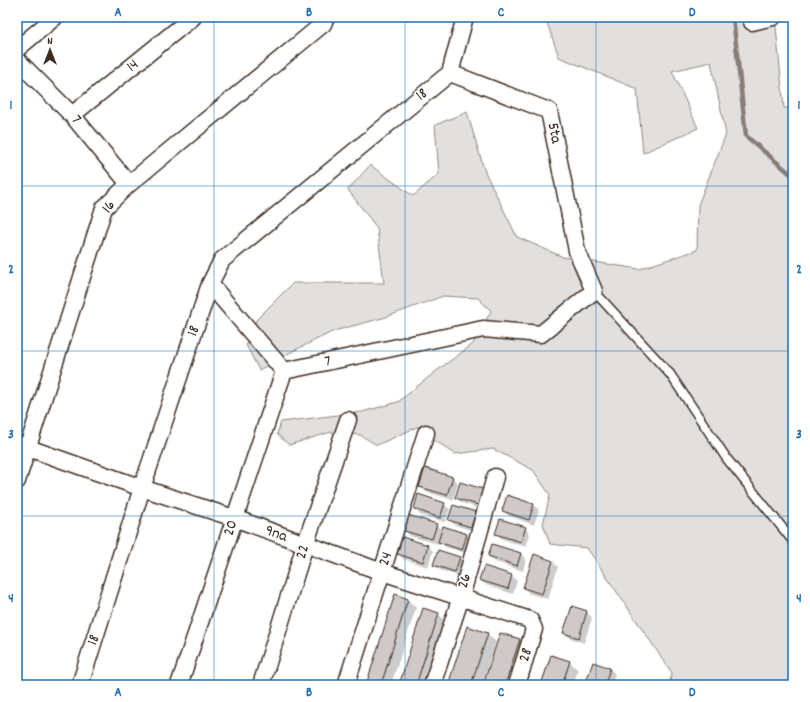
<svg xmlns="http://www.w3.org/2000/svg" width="810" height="702" font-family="Dekko,sans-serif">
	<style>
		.green { fill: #e2e0de; stroke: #8e857e }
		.shadow { fill: #0003 }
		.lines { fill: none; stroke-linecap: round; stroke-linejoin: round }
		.stream { stroke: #887e77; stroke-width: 4.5 }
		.building { fill: #cfcac7; stroke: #3b2a1e }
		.service-casing { stroke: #3b2a1e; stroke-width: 11 }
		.minor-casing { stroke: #3b2a1e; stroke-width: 19 }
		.service { stroke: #fff; stroke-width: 8 }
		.minor { stroke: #fff; stroke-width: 16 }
		.grid { fill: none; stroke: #1f6fb2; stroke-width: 1; stroke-opacity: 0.55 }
		.labels { text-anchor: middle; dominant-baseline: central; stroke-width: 3; stroke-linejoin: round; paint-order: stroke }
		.street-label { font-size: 16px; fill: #3b2a1e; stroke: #fff }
		.neatline { fill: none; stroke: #1f6fb2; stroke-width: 1.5 }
		.grid-label { font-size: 13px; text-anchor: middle; font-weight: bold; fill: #1f6fb2 }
	</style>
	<rect width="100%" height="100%" fill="#fff"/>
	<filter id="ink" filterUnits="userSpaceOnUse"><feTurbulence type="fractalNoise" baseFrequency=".025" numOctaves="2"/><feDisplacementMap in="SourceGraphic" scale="8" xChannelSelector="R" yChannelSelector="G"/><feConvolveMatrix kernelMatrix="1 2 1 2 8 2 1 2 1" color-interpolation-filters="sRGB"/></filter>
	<g filter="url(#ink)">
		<path class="green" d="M545 17H775L784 108H793V685H669L672 673 587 548 550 544 543 524 550 495 533 470 493 449 455 454 433 439 431 426 417 427 377 445 360 435 331 432 289 445 277 434 281 422 362 412 398 402 435 372 473 344 491 311 478 298 443 296 386 317 334 331 291 352 259 370 246 345 256 320 293 283H384L377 228 348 190 370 165 413 196 439 174 435 125 467 112 485 172 517 237 563 257 639 269 697 250 698 205 726 134 711 62 672 71 698 128 643 153 637 89 559 57Z"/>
		<path class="shadow" d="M452 478 458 483 453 500 426 492 420 486Z
			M482 490 488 496 483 510 462 503 457 497Z
			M444 504 450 509 445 522 420 515 415 509Z
			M534 505 539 510 534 525 509 516 503 511Z
			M475 513 481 519 476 532 455 525 450 520Z
			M436 525 443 531 444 528 467 535 472 541 468 554 445 547 439 541 438 544 410 536 405 530Z
			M525 528 530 534 526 547 502 539 496 533Z
			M493 545 521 554 526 559 523 571 495 562 489 556Z
			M428 546 433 551 428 567 403 559 398 553Z
			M460 558 465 563 461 577 440 570 434 565Z
			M553 562 558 567 548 599 530 594 524 588Z
			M512 576 517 581 513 594 486 585 480 580Z
			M408 600 416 608 391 685H367Z
			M572 607 587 612 592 618 584 643 570 638 564 633Z
			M438 614 447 622 427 685H400Z
			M487 634 496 642 482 685H449Z
			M519 640 528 648 516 685H484Z
			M570 662 578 670 573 685H542Z
			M610 669 615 674 612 685H586Z"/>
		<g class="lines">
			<path class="stream" d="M733 17 746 136 793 176"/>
		</g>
		<path class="building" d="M425 468 453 477 447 495 419 487Z
			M460 482 483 489 478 505 455 498Z
			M418 494 445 503 440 518 414 509Z
			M507 495 534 504 529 520 502 511Z
			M453 505 476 512 471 527 448 520Z
			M408 515 437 524 432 539 404 531Z
			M500 519 526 527 521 542 495 534Z
			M443 526 467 534 462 550 438 542Z
			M402 537 428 545 423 562 397 554Z
			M492 544 521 553 517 566 488 556Z
			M438 550 460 557 455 572 433 565Z
			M534 554 553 561 542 594 523 588Z
			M484 566 512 575 508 589 479 580Z
			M395 594 408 599 381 685H366Z
			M572 606 587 611 579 638 563 633Z
			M423 608 439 613 416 685H399Z
			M467 626 488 633 471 685H448Z
			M500 633 520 639 505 685H483Z
			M551 655 570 661 562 685H541Z
			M593 662 610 668 605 685H585Z"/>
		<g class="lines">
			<defs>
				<path id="service" d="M594 291 670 374 727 459 793 541"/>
				<path id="minor" d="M752 22 773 17
					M17 49 55 17
					M17 60 72 115 129 184
					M450 73 465 17
					M72 115 193 17
					M210 284 284 371
					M284 371 483 329 541 334 594 291 577 251 549 111 450 73
					M17 444 142 488 234 518 382 572 530 620 534 629 517 685
					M17 481 104 208 129 184 323 24 326 17
					M80 685 142 488 210 284 222 260 450 73
					M179 685 284 371
					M261 685 305 545 348 420
					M346 685 426 433
					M432 685 461 597 495 477"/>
			</defs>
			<use href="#service" class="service-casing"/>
			<use href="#minor" class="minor-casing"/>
			<use href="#service" class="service"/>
			<use href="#minor" class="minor"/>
		</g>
	</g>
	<path class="grid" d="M214 17V685M405 17V685M596 17V685M17 186H793M17 351H793M17 516H793"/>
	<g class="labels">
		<g class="street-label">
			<text transform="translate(133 66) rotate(-39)">14</text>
			<text transform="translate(422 95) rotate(-40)">18</text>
			<text transform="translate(76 120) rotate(49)">7</text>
			<text transform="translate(554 133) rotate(79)">5ta</text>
			<text transform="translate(109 207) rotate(-54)">16</text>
			<text transform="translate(194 331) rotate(-72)">18</text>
			<text transform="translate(328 362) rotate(-12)">7</text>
			<text transform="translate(231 528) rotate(-72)">20</text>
			<text transform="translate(276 534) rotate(20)">9na</text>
			<text transform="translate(303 552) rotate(-72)">22</text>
			<text transform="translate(386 559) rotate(-72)">24</text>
			<text transform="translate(465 581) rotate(-74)">26</text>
			<text transform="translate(94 640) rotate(-72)">18</text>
			<text transform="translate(526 655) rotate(-73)">28</text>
		</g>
	</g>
	<rect width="810" height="702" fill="none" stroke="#fff" stroke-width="44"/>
	<g transform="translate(50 50)" stroke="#ffffff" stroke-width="3" paint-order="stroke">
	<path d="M0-3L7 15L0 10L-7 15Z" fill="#3b2a1e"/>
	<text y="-6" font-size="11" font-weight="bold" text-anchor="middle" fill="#3b2a1e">N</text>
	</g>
	<rect x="22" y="22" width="766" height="658" class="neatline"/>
	<g class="grid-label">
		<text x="118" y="16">A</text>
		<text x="309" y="16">B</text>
		<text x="501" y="16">C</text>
		<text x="692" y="16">D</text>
		<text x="11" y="109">1</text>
		<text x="799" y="109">1</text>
		<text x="11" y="273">2</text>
		<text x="799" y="273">2</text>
		<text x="11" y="438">3</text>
		<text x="799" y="438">3</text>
		<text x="11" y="602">4</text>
		<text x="799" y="602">4</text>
		<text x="118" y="696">A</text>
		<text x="309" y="696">B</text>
		<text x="501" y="696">C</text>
		<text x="692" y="696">D</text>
	</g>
</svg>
